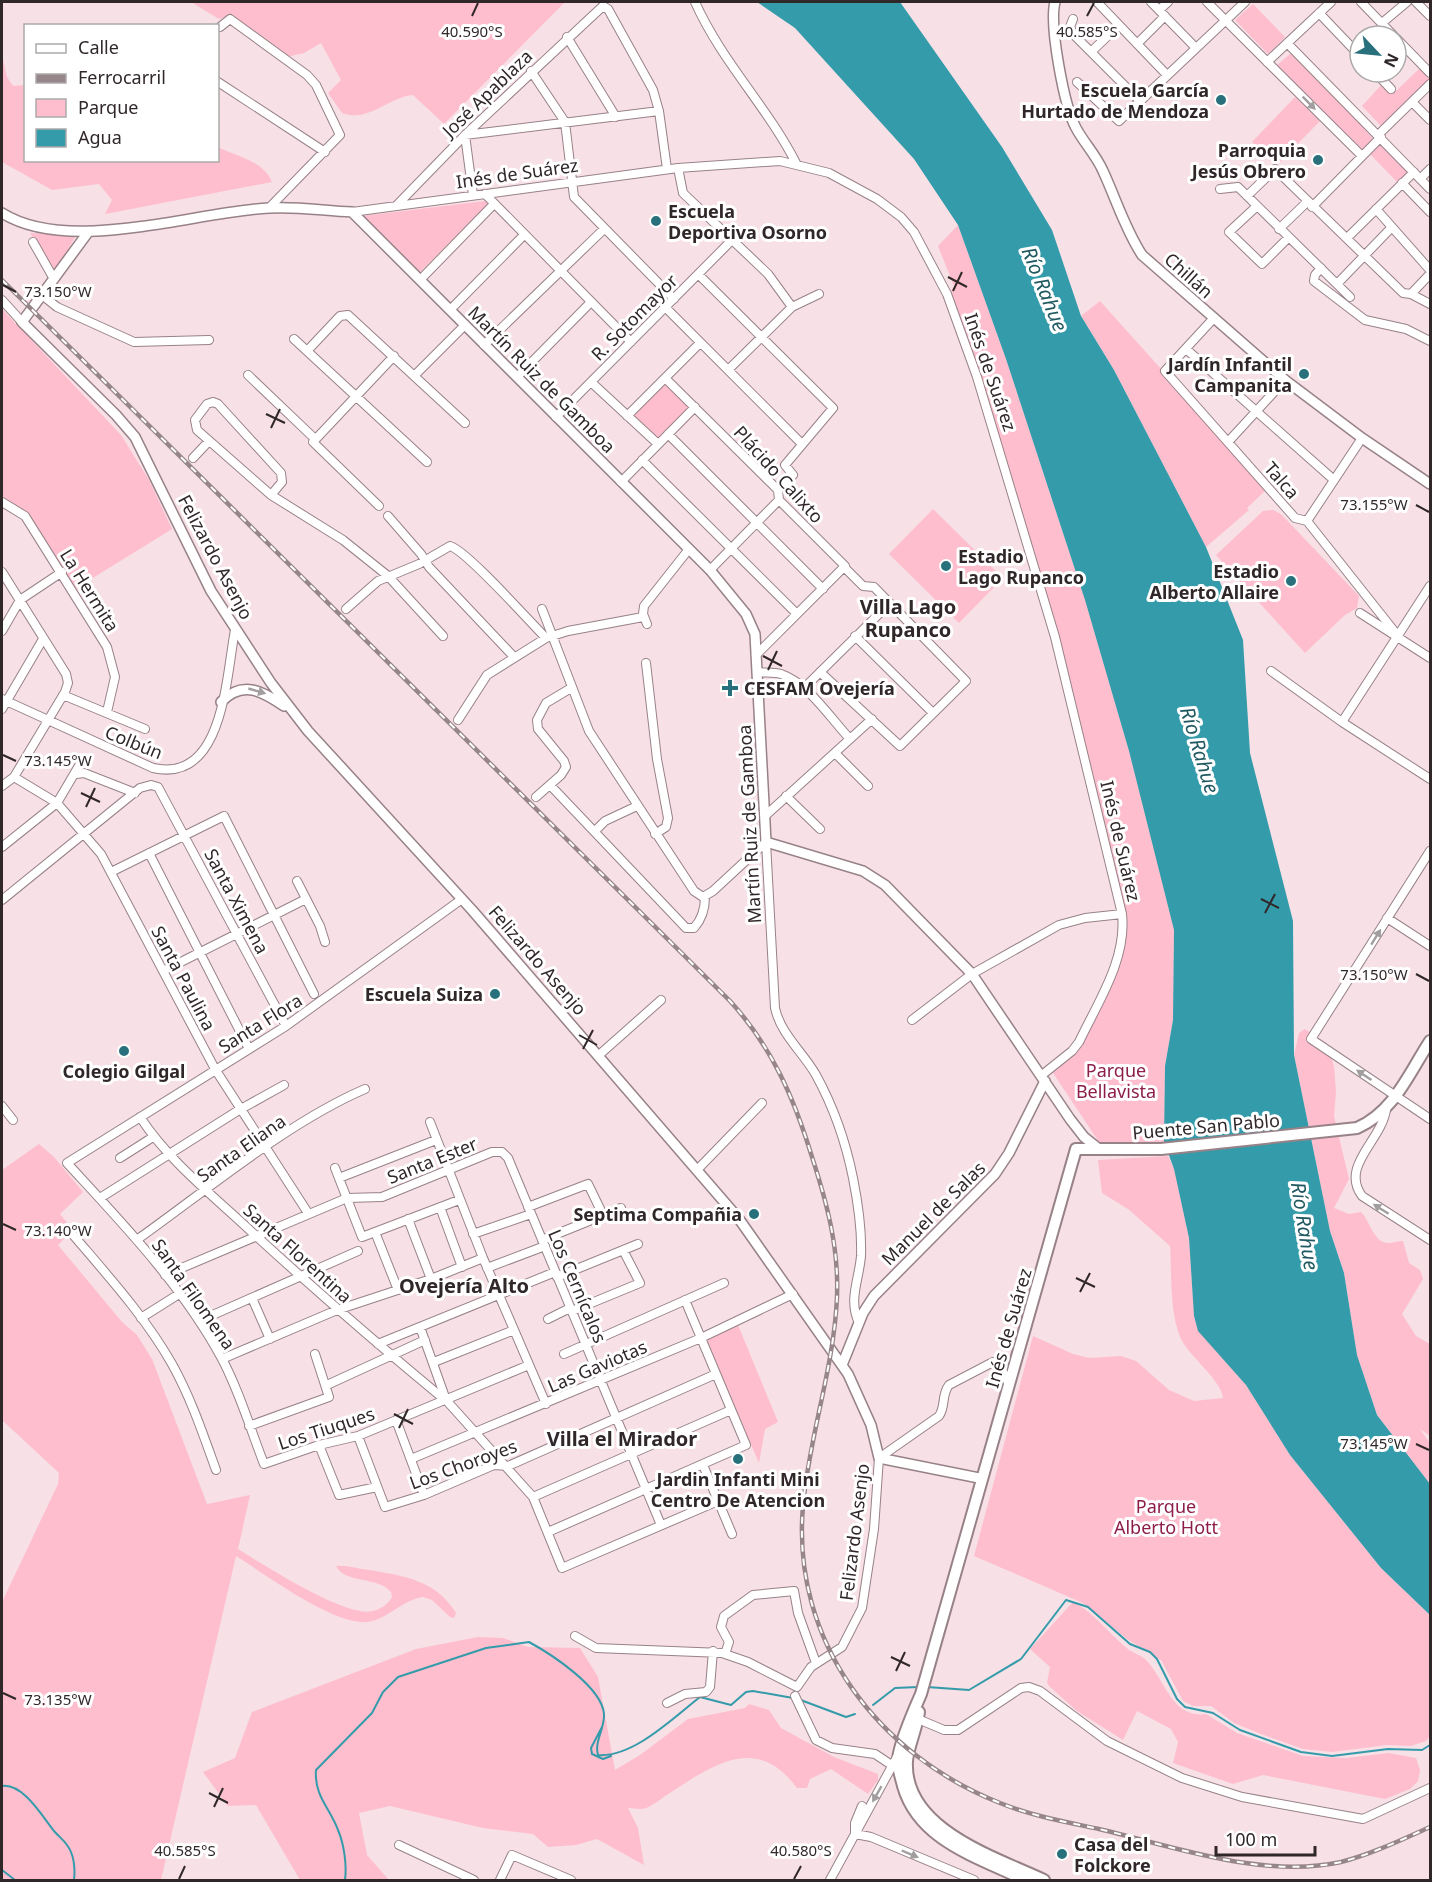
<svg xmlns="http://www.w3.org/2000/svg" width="1432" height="1882" font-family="'Noto Sans',sans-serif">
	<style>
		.green { fill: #febece }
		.water { fill: #349baa }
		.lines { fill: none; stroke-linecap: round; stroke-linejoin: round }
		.stream { stroke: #349baa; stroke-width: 2 }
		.minor-casing { stroke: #978287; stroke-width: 10 }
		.tertiary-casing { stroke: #978287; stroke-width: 12 }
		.secondary-casing { stroke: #978287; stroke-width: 14 }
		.minor { stroke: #fff; stroke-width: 8 }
		.tertiary { stroke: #fff; stroke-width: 9 }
		.secondary { stroke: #fff; stroke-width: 10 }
		.rail-casing { stroke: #96868a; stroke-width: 4.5 }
		.rail { stroke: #fff; stroke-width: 2; stroke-dasharray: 7; stroke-linecap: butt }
		.oneway { fill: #a29e9f }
		.ticks { fill: none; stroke: #302729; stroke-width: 2 }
		.poi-dot { fill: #28707b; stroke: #fff; stroke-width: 2 }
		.labels { text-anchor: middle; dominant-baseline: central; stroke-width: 6; stroke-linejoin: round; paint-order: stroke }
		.poi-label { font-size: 18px; font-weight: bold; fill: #302729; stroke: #fff; text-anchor: end }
		.street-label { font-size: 18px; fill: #302729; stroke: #fff }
		.park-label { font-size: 18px; fill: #8c1e49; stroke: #fff }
		.water-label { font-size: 20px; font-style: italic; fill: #215961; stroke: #fff }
		.neighbourhood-label { font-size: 20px; font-weight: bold; fill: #302729; stroke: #fff }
		.ticks-label { font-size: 15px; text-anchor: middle; fill: #302729; stroke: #fff; stroke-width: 6; stroke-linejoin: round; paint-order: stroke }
	</style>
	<rect width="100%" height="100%" fill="#f7e0e6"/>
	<path class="green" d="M191 2H565L444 124 413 95C388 97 369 123 342 113L328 93 341 80 321 43 304 53 286 57 230 16 219 19Z
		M1253 4 1285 37 1268 54 1235 20Z
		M1295 50 1373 139 1363 150 1277 65Z
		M2 55 7 77 13 86 25 85 26 160H218V147C237 157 263 160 272 182L105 214 112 200 99 184 52 190 2 162Z
		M1421 67 1430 80 1382 127 1362 106 1385 81 1396 91Z
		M1295 97 1320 121 1276 166 1252 142Z
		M1382 143 1410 171 1398 183 1370 154Z
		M485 201 489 204 420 272 362 216Z
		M958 225 1006 359 1085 600 1129 751 1174 930 1173 1020 1165 1066 1164 1142H1099L1051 1070 1081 1045 1125 931 1062 657 950 293 954 286 938 246Z
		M30 233 76 235 56 272Z
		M1100 301 1268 488 1247 508 1249 510 1206 547 1114 370 1081 316Z
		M2 309 121 435 149 480 172 529 75 589 27 516 2 500Z
		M665 383 689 407 657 440 632 416Z
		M933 509 1003 578 959 623 889 554Z
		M1273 510 1281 514 1359 596 1357 608 1345 615 1305 653 1216 555 1263 511Z
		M1305 1029 1326 1043 1334 1066 1336 1092 1334 1116 1349 1179 1334 1208 1349 1214 1361 1212C1370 1221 1374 1244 1389 1243 1394 1243 1397 1241 1403 1241L1409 1263 1420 1270 1423 1279 1402 1314 1416 1336 1430 1344V1436L1420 1429 1430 1443V1484L1377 1415 1357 1355 1344 1273 1330 1231 1294 1055 1299 1033Z
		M39 1144 54 1157 83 1192 60 1214 73 1230 58 1245 122 1322 137 1335 152 1359 207 1504 250 1495 238 1549C267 1567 327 1605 360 1611 372 1614 386 1608 392 1597L391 1592C378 1576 345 1584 336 1566 347 1565 358 1569 369 1570 404 1576 436 1580 456 1613L454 1618 450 1617 432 1600 423 1597C402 1600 388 1619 368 1622 334 1626 265 1574 236 1556L161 1880H2V1602L58 1484 59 1473 2 1420V1170Z
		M1168 1156 1174 1169 1189 1238 1194 1316 1199 1331 1246 1385 1290 1455 1381 1568 1430 1615V1736L1426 1741 1411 1746 1387 1745 1332 1752 1303 1749 1261 1734 1234 1723 1211 1706H1193L1183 1701 1161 1660 1127 1639 1083 1603 974 1556 1033 1336 1073 1354 1089 1358 1121 1356 1136 1361 1169 1390 1194 1401 1223 1398C1222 1381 1190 1357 1181 1339 1169 1312 1172 1275 1170 1246L1128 1209 1102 1193 1098 1160Z
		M738 1325 778 1422 765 1429 759 1463 706 1340Z
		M1073 1602C1096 1614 1109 1634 1129 1650 1134 1653 1140 1655 1145 1659 1165 1678 1171 1719 1206 1714L1237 1733 1303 1756 1346 1758 1389 1753 1416 1758 1420 1770 1418 1781 1410 1789 1385 1799 1263 1775 1233 1784 1173 1763 1178 1742 1171 1729 1137 1711 1123 1740 1077 1711 1050 1687 1047 1683 1050 1667 1030 1649Z
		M478 1637 503 1638 528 1647 580 1648 598 1677 615 1770 640 1755 688 1719 745 1708 749 1704 769 1710 781 1728 834 1757 878 1774V1780L868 1794 831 1769 810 1779 807 1788H797C757 1734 714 1764 670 1793 663 1797 654 1805 646 1808 641 1810 634 1808 628 1808L638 1828 644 1865 597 1839 576 1845 548 1847 533 1834 483 1828 390 1806 359 1813 367 1855 389 1880H300L256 1805 228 1806 203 1772 235 1758 252 1712 416 1649Z"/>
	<path class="water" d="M757 2H900L1002 147 1052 230 1081 316 1114 370 1206 547 1243 640 1250 753 1293 921 1294 1055 1330 1231 1344 1273 1357 1355 1377 1415 1430 1484V1615L1381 1568 1290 1455 1246 1385 1198 1331 1194 1316 1189 1238 1174 1169 1164 1142 1165 1066 1173 1020 1174 930 1129 751 1085 600 1006 359 958 225 914 159 795 28Z"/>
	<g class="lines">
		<path class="stream" d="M927 1687 969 1690 1021 1659 1066 1600 1088 1607 1130 1644 1150 1652 1157 1659 1177 1699 1185 1707 1213 1713 1240 1730 1301 1752 1332 1756 1388 1749 1422 1750 1430 1745
			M798 1699 846 1717 855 1714
			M873 1705 895 1688 918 1687
			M602 1727 591 1748 592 1754 603 1759 611 1756
			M2 1786C23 1783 42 1816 54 1831 61 1839 67 1842 71 1852 75 1862 75 1871 74 1880
			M2 1870 15 1880
			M345 1880C347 1865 344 1844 338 1830 330 1808 314 1796 316 1770L372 1713 383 1692 398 1677 486 1648 529 1642C551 1654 602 1687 604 1714 605 1728 594 1742 598 1755 633 1758 674 1717 700 1697L731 1705 746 1692 753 1691 793 1698"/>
		<defs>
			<path id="minor" d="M695 2C722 62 766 105 796 163
				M1097 2 1167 75
				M1151 2 1196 48
				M1207 2 1362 156
				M1361 2 1394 36
				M1416 2 1430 16
				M1159 10 1168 2
				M1319 13 1360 56
				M1073 19 1070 27 1073 34 1140 101
				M1382 23 1407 2
				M220 27 230 19 307 75 316 85 340 135 269 208
				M567 37 616 117
				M1396 38 1430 73
				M1287 43 1430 189
				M1137 44 1165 16
				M1091 52 1119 25
				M1267 62 1331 2
				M531 71 565 122 574 197 674 299
				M1375 72 1391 89
				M218 82 325 152
				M1077 82 1119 121 1245 2
				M1412 102 1430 120
				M1378 135 1430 84
				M678 168 683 193 768 274 792 307
				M1420 179 1430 169
				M1402 183 1430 212
				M1220 189 1238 187 1350 297
				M485 194 631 342
				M473 195 465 135 659 111
				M1247 196 1275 169 1403 293 1411 294 1430 304
				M396 206 465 135 603 6 608 9 653 90 659 111 667 169
				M1257 206 1229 232 1262 264 1288 238
				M1312 207 1381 137
				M1376 209 1430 270
				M352 212 678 168 780 161 829 173 877 199 901 217 914 232 947 294 977 377 1055 637 1122 914C1127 959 1098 1002 1079 1042L1072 1051 1042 1075
				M1279 229 1307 202
				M1347 238 1414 172
				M33 242 54 279
				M1321 268 1315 275 1314 281 1365 320 1406 329 1430 341
				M698 274 833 408 785 465 793 475 782 486
				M420 280 494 204
				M1337 284 1392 227
				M1411 294 1430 274
				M42 295 57 307 134 342 209 340
				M2 300 22 322
				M665 307 802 444
				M450 310 524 235
				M1213 319 1165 371 1295 518 1307 521 1398 636
				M294 339 427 462
				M484 345 604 229
				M1186 349 1334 480
				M307 351 340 316 348 315 465 423
				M728 370 792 307 819 294
				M248 375 314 438
				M415 375 465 325
				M517 377 591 302
				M665 378 778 490 779 500 845 566 756 655
				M591 382 658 444
				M627 416 700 343
				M556 417 733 239
				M668 434 823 589
				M1228 442 1285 380
				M193 458 209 441
				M642 460 797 614
				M621 482 695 407
				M271 495 282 482 281 473 218 404 213 402 207 404 195 420 197 430 271 495 343 540 388 576 443 636
				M2 502 25 516 107 647 115 677 107 712
				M379 506 313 442 394 356
				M388 516 421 554 429 567 514 657
				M1307 521 1362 438
				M710 570 779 500
				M2 572 66 674 68 683 65 692 14 777 2 786
				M346 609 378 581 419 564 450 546C466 550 529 621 546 638
				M542 609 589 731 694 891 703 897 713 891 766 842
				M1360 613 1430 658
				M647 624 643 614 644 606 689 549
				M2 631 20 600 62 572
				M855 636 933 713
				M646 663 657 759 668 818 666 827 655 834
				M1271 671 1342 722 1430 779
				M757 672C765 673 773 672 781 674 808 683 831 719 850 739
				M820 672 900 746 966 681 874 587 863 586 844 567
				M803 689 890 603
				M63 695 145 729
				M2 699 153 768C224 784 226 676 235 630
				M2 709 43 639
				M458 720 487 675 546 638 568 631 643 617
				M1342 722 1430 586
				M835 753 868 786
				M76 774 84 773 135 793
				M14 777 57 803 101 854 215 1069 308 1213
				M550 785 686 928H694C702 919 705 908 705 897
				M786 796 820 829
				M536 797 561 775 566 767 564 761 538 729 537 720 546 703 571 688
				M765 816 872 719
				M595 831 605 821 637 806
				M766 842 775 1008C781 1035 803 1052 816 1075 833 1106 846 1143 853 1178 858 1203 862 1231 861 1256 859 1280 848 1300 859 1323
				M2 847 57 803 80 764
				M1430 851 1311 1039 1430 1119
				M149 853 249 1049
				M111 872 224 816 314 994
				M297 881 320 926 325 942
				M462 899 286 1026 67 1163C123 1224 181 1284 221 1357 239 1390 250 1428 264 1464L319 1445 358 1436 529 1365
				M2 900 140 788 151 785 158 787 286 1026
				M1387 918 1430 946
				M163 971 306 899
				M912 1020 972 974 1059 925 1085 918 1122 914
				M599 1055 661 1000
				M2 1106 13 1120
				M1386 1110C1381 1141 1340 1166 1362 1196L1430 1240
				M140 1117C167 1158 205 1189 241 1222 308 1284 375 1342 445 1400
				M430 1122 483 1258 546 1404
				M120 1158 153 1137
				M335 1168 362 1237 459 1200
				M698 1169 762 1103
				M339 1178 436 1140
				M100 1198 239 1110 284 1085
				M440 1207 462 1267
				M528 1207 588 1184 603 1215
				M408 1219 431 1279
				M375 1232 398 1290
				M473 1234 531 1214
				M74 1236C109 1277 146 1318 172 1364 191 1398 203 1434 216 1470
				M138 1239C207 1190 288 1122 365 1089
				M542 1240 621 1208
				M487 1268 545 1246
				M165 1275 347 1198 382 1197 492 1152H502L508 1158 661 1525
				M557 1277 638 1244
				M252 1298 270 1339
				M572 1311 640 1283 623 1250
				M141 1318 179 1294
				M548 1319 570 1308
				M199 1321 358 1251
				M420 1327 446 1400 533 1497 562 1568 718 1501
				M378 1344 555 1272
				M564 1354 724 1283
				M222 1359 337 1310 431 1279 483 1258
				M434 1362 514 1330
				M327 1385 425 1340
				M396 1420 424 1495
				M249 1426 329 1397 315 1354
				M358 1436 385 1507 424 1495 494 1465 508 1466 716 1374
				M319 1445 339 1495 377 1487
				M411 1459 701 1338 793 1294
				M703 1465 732 1534
				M533 1497 731 1410
				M548 1532 746 1445 685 1300
				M575 1636 596 1648 722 1653 748 1662 797 1687 811 1667 842 1647 862 1608 874 1529 879 1458 939 1416C946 1406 941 1395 949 1385L993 1362 1000 1365 1009 1385
				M725 1654 729 1642 721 1627 724 1616 753 1595 794 1591 798 1613 816 1663
				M795 1696 816 1740 832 1748 875 1754 893 1766
				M667 1703 685 1694 706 1692 710 1687 713 1651
				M918 1719 944 1730H958L1021 1688 1029 1687 1040 1691 1107 1741 1182 1778 1242 1797 1363 1819 1430 1788
				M855 1833V1823L862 1806
				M855 1834 871 1837 974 1880
				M399 1845 474 1880
				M500 1880 512 1855 571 1880
				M830 1880 897 1757"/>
			<path id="tertiary" d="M1055 2C1049 25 1064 106 1076 128 1084 143 1096 155 1103 171 1116 199 1125 229 1142 255L1285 380 1362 438 1430 484
				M2 213C69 255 193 212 269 208 296 206 325 211 352 212L710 570 746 614 755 634 766 842 863 871 885 885 972 974 1070 1119 1084 1137 1099 1149
				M89 231 22 322 116 415 135 437 211 591 271 683 308 731 472 910 739 1219 848 1374 871 1425 879 1458 979 1478
				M221 702C243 679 263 692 284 706
				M842 1365 863 1313 874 1296 995 1174 1009 1153 1045 1081"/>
			<path id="secondary" d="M919 1712C917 1728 908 1747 907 1761 903 1829 995 1857 1044 1880
				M1025 1880C978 1857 919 1841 903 1786 901 1777 897 1768 898 1759 900 1741 914 1710 921 1694L1076 1149H1161L1357 1128C1394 1112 1409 1073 1430 1041"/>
		</defs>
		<use href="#minor" class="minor-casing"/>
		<use href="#tertiary" class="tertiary-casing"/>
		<use href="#secondary" class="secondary-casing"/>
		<use href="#minor" class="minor"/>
		<use href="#tertiary" class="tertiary"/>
		<use href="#secondary" class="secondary"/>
		<defs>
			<path id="rail" d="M2 280 730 1001C772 1047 794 1098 812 1157 827 1203 839 1248 837 1297 834 1368 809 1436 803 1506 791 1641 878 1755 1000 1803 1032 1816 1066 1822 1099 1829 1176 1847 1263 1879 1341 1862 1372 1854 1401 1840 1430 1827"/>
		</defs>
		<use href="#rail" class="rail-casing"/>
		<use href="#rail" class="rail"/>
	</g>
	<defs><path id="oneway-solid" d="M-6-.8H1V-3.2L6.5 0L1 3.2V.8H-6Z" transform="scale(1.5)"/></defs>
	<g class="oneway">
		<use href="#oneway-solid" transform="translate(1309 103) rotate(45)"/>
		<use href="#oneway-solid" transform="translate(257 691) rotate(16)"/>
		<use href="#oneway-solid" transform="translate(1376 937) rotate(-58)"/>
		<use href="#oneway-solid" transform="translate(1364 1075) rotate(-146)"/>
		<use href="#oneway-solid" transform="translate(1381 1209) rotate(-148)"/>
		<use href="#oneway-solid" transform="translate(877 1794) rotate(120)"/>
		<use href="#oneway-solid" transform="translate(910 1854) rotate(23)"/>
	</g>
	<path class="ticks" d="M472 16 478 3M1087 16 1094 3M948 277 967 287M3 285 16 292M953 291 962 272M266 414 285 423M271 428 280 409M1416 505 1429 512M763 656 782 666M768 670 777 651M3 755 16 761M81 793 100 802M86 807 95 788M1261 899 1279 908M1265 913 1275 894M1416 974 1429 981M579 1035 597 1045M583 1049 593 1030M3 1224 16 1230M1076 1278 1095 1287M1080 1292 1090 1273M394 1414 413 1424M399 1428 408 1409M1416 1444 1429 1450M891 1657 910 1666M896 1671 905 1652M3 1693 16 1699M209 1793 228 1803M214 1807 223 1788M179 1879 185 1866M794 1879 801 1866"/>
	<g class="poi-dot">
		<circle cx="1221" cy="100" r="6"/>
		<circle cx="1318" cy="160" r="6"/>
		<circle cx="656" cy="221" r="6"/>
		<circle cx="1304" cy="374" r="6"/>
		<circle cx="946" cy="566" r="6"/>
		<circle cx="1291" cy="581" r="6"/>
		<path d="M727 679h6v6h6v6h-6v6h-6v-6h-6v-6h6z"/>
		<circle cx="495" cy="994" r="6"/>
		<circle cx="124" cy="1051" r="6"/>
		<circle cx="754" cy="1214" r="6"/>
		<circle cx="738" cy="1459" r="6"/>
		<circle cx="1062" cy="1854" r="6"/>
	</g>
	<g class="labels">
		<g class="poi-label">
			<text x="1209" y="90">Escuela García<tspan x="1209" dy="21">Hurtado de Mendoza</tspan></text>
			<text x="1306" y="150">Parroquia<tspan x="1306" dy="21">Jesús Obrero</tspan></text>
			<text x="668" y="211" text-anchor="start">Escuela<tspan x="668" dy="21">Deportiva Osorno</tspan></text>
			<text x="1292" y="364">Jardín Infantil<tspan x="1292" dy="21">Campanita</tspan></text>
			<text x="958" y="556" text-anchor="start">Estadio<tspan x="958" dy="21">Lago Rupanco</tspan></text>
			<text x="1279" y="571">Estadio<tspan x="1279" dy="21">Alberto Allaire</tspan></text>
			<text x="744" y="688" text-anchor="start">CESFAM Ovejería</text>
			<text x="483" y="994">Escuela Suiza</text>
			<text x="124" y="1071" text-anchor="middle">Colegio Gilgal</text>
			<text x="742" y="1214">Septima Compañia</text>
			<text x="738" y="1479" text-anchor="middle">Jardin Infanti Mini<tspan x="738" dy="21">Centro De Atencion</tspan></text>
			<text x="1074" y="1844" text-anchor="start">Casa del<tspan x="1074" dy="21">Folckore</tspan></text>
		</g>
		<g class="street-label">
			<text transform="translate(487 93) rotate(-44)">José Apablaza</text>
			<text transform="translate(517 173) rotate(-8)">Inés de Suárez</text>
			<text transform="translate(1189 275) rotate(42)">Chillán</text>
			<text transform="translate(634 317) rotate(-45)">R. Sotomayor</text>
			<text transform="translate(991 372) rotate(71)">Inés de Suárez</text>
			<text transform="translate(542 379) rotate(45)">Martín Ruiz de Gamboa</text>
			<text transform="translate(779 474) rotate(48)">Plácido Calixto</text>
			<text transform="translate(1282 480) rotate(49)">Talca</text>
			<text transform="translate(216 557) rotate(62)">Felizardo Asenjo</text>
			<text transform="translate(90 590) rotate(58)">La Hermita</text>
			<text transform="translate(134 742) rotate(22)">Colbún</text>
			<text transform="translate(749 824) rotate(-93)">Martín Ruiz de Gamboa</text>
			<text transform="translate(1121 841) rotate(77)">Inés de Suárez</text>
			<text transform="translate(237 901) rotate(62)">Santa Ximena</text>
			<text transform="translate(538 960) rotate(49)">Felizardo Asenjo</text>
			<text transform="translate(184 978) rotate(62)">Santa Paulina</text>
			<text transform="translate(260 1023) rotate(-32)">Santa Flora</text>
			<text transform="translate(1206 1126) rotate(-5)">Puente San Pablo</text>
			<text transform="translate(241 1148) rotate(-35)">Santa Eliana</text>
			<text transform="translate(432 1160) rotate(-22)">Santa Ester</text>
			<text transform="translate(933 1213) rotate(-45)">Manuel de Salas</text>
			<text transform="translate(298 1253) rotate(42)">Santa Florentina</text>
			<text transform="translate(578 1286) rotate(67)">Los Cernícalos</text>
			<text transform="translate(194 1294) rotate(55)">Santa Filomena</text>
			<text transform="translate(1008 1328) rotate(-74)">Inés de Suárez</text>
			<text transform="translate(597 1366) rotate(-23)">Las Gaviotas</text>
			<text transform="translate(326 1428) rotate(-18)">Los Tiuques</text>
			<text transform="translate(463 1464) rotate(-20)">Los Choroyes</text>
			<text transform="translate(854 1532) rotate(-83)">Felizardo Asenjo</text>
		</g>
		<g class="park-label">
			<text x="1116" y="1070">Parque<tspan x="1116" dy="21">Bellavista</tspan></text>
			<text x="1166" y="1506">Parque<tspan x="1166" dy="21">Alberto Hott</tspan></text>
		</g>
		<g class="water-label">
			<text transform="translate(1045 289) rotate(68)">Río Rahue</text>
			<text transform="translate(1200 750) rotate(73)">Río Rahue</text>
			<text transform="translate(1305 1226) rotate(81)">Río Rahue</text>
		</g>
		<g class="neighbourhood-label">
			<text x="908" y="606">Villa Lago<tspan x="908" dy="23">Rupanco</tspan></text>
			<text x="464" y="1285">Ovejería Alto</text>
			<text x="622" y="1438">Villa el Mirador</text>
		</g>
	</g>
	<g class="ticks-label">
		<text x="472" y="37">40.590°S</text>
		<text x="1087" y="37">40.585°S</text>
		<text x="58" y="297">73.150°W</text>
		<text x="1374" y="510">73.155°W</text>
		<text x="58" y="766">73.145°W</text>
		<text x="1374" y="980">73.150°W</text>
		<text x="58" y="1236">73.140°W</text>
		<text x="1374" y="1449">73.145°W</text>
		<text x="58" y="1705">73.135°W</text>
		<text x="185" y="1856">40.585°S</text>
		<text x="801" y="1856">40.580°S</text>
	</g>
	<rect width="1432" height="1882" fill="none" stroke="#302729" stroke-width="6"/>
	<rect x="24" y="24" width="195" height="138" fill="#ffffff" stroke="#aca9a9" stroke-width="1.5"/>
	<rect x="36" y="44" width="30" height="9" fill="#ffffff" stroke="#aca9a9" stroke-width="1.5"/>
	<text x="78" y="54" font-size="18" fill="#302729">Calle</text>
	<rect x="36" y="74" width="30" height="9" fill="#96868a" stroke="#aca9a9" stroke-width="1.5"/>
	<text x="78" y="84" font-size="18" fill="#302729">Ferrocarril</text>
	<rect x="36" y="99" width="30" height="18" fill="#febece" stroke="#aca9a9" stroke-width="1.5"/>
	<text x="78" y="114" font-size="18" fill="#302729">Parque</text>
	<rect x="36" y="129" width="30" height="18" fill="#349baa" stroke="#aca9a9" stroke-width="1.5"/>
	<text x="78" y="144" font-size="18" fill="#302729">Agua</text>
	<g transform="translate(1378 54) rotate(116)"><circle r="28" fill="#ffffff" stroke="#aca9a9" stroke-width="1.5"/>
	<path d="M0-4.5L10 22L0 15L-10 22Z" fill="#28707b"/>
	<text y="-9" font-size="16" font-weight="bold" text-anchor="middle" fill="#302729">N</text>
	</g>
	<path d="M1216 1846v9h99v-9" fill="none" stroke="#302729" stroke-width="3"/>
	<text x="1225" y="1846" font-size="18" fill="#302729" stroke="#ffffff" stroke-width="4.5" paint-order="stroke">100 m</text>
</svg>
